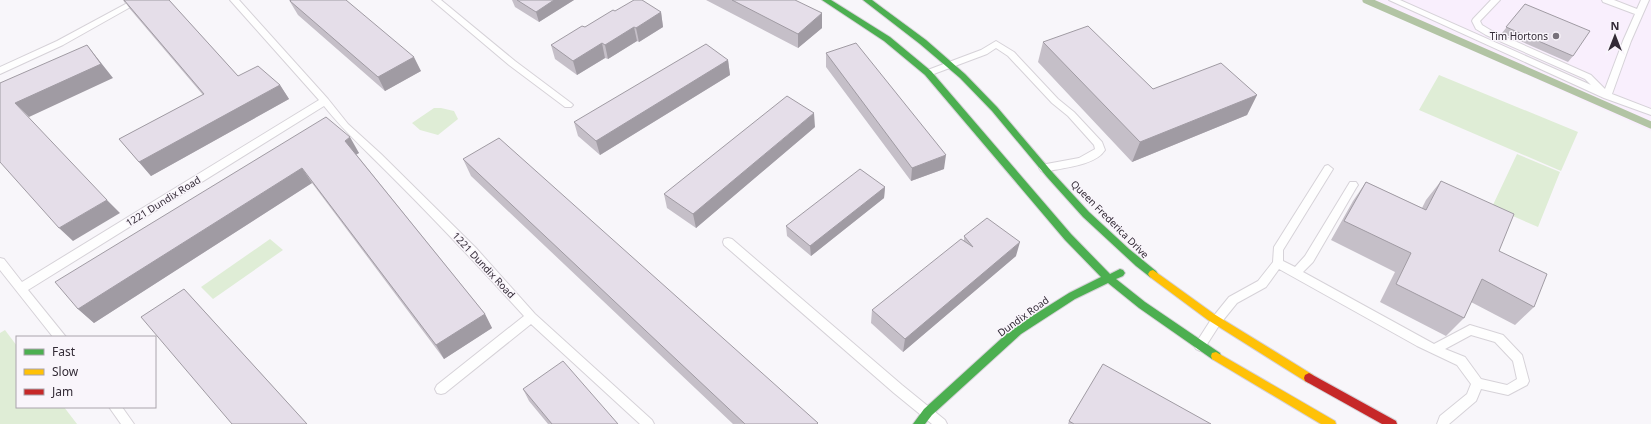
<svg xmlns="http://www.w3.org/2000/svg" width="1651" height="424" font-family="'Noto Sans',sans-serif">
	<style>
		.built { fill: #f9effd }
		.green { fill: #dfedd6 }
		.lines { fill: none; stroke-linecap: round; stroke-linejoin: round }
		.stream { stroke: #b2c4a4; stroke-width: 7 }
		.lane-casing { stroke: #d6d2d8; stroke-width: 2 }
		.fast-casing { stroke: #d6d2d8; stroke-width: 2 }
		.slow-casing { stroke: #d6d2d8; stroke-width: 2 }
		.jam-casing { stroke: #d6d2d8; stroke-width: 2 }
		.lane { fill: #fefefe; fill-rule: evenodd }
		.fast { fill: #4caf50; fill-rule: evenodd }
		.slow { fill: #ffc107; fill-rule: evenodd }
		.jam { fill: #c62828; fill-rule: evenodd }
		.wall { fill: #c5bfc8 }
		.shaded-wall { fill: #a09ba3 }
		.building { fill: #e5dee9; stroke: #a09ba3 }
		.poi-dot { fill: #78727b; stroke: #f9f5fb; stroke-width: 1.5 }
		.labels { text-anchor: middle; dominant-baseline: central; stroke-width: 3; stroke-linejoin: round; paint-order: stroke }
		.poi-label { font-size: 10px; fill: #332b36; stroke: #f9f5fb; text-anchor: end }
		.street-label { font-size: 10px; fill: #332b36; stroke: #f9f5fb }
	</style>
	<rect width="100%" height="100%" fill="#f8f6fa"/>
	<path class="built" d="M1360 0H1651V131Z"/>
	<path class="green" d="M1439 75 1578 132 1561 171 1419 110Z
		M434 108H441L454 111 458 119 438 135 420 130 412 123Z
		M1517 154 1560 172 1538 227 1492 207Z
		M270 239 283 250 213 299 201 287Z
		M5 330 17 346V407H64L77 424H0V333Z"/>
	<g class="lines">
		<path class="stream" d="M1366 0 1651 125"/>
		<defs>
			<path id="lane" d="M133 0H143L63 45 0 74V67L57 41Z
				M230 0H239L328 99 348 124 381 154 476 248 535 314 652 420 654 424H640L531 324 445 393 441 394 437 393 435 389 437 385 524 316C483 271 441 226 398 183 373 157 346 134 324 106L28 290 66 337H53L0 270V258L4 259 22 282 319 100Z
				M432 0H441L515 61 571 103 573 105 571 107H565L509 65Z
				M1389 0H1400L1591 85 1585 79 1486 35 1476 29 1472 21 1473 19 1491 0H1500L1480 21 1482 25 1492 31 1591 75 1605 89 1623 41 1635 14 1603 2 1602 0H1614L1637 9 1641 0H1649L1631 41 1612 94 1651 109V115L1604 98Z
				M996 41 1014 52 1058 99 1074 112 1102 142 1105 150C1095 166 1061 168 1044 172L1041 171 1039 168 1041 165 1079 158 1095 149 1094 145 1068 116 1052 103 1008 56 996 48 987 54 931 75H925L924 73 925 71 981 50Z
				M1328 165 1333 169 1283 250V261L1295 267 1305 256 1350 182H1356L1358 185 1356 188 1313 262 1303 272 1434 344 1470 325 1503 335 1522 355 1529 381 1527 385 1508 395 1481 389 1476 401 1449 424H1437L1440 416 1467 394 1471 384 1457 365 1417 346 1279 269 1266 287 1237 303 1220 324 1204 349 1200 351 1196 349 1194 346 1196 343 1212 318 1229 297 1258 281 1273 262 1274 247 1325 166ZM1471 335 1495 342 1513 361 1517 379 1507 385 1481 379 1465 357 1445 349Z
				M728 238 732 239 902 385 945 420 947 424H932L894 393 724 245 723 242 724 239Z
				M109 407H122L134 424H121Z"/>
			<path id="fast" d="M822 0H831L890 37 931 71 1071 234 1110 274 1120 269 1123 270 1125 273 1123 276 1116 279 1145 302 1220 353 1221 356 1220 359 1216 360 1212 359 1139 308 1108 283 1075 299 1021 334 932 415 925 424H913L924 409 1013 328 1069 293 1101 277 1065 240 925 75 884 41Z
				M863 0H872L884 9 926 40 965 74 997 107 1053 173 1089 212 1129 249 1156 271 1158 274 1156 277 1153 278 1150 277 1136 266 1083 217 1047 177 992 111 960 78 920 44Z"/>
			<path id="slow" d="M1153 270 1214 314 1313 375 1314 378 1313 381 1309 383 1305 381 1208 320 1150 277 1148 274 1150 271Z
				M1216 352 1335 421 1336 424H1321L1212 359 1211 356 1212 353Z"/>
			<path id="jam" d="M1309 373 1396 421 1397 424H1382L1305 381 1304 378 1305 375Z"/>
		</defs>
		<use href="#lane" class="lane-casing"/>
		<use href="#fast" class="fast-casing"/>
		<use href="#slow" class="slow-casing"/>
		<use href="#jam" class="jam-casing"/>
		<use href="#lane" class="lane"/>
		<use href="#fast" class="fast"/>
		<use href="#slow" class="slow"/>
		<use href="#jam" class="jam"/>
	</g>
	<path class="wall" d="M123 0H169L238 76 280 85 289 99 151 176 119 139 203 95 130 9 125 2V3Z
		M289 0H346L421 71 385 91 298 15Z
		M512 0H574L539 22 515 7Z
		M706 0H795L822 28 798 48Z
		M1525 4 1573 56 1568 62 1502 33Z
		M615 11 661 12 663 27 639 42 637 41 608 59 605 58 577 75 555 59 551 45Z
		M1043 42 1153 89 1257 95 1247 115 1132 162 1038 62Z
		M826 53 944 169 911 181 826 67Z
		M728 60 730 75 600 155 578 136 574 122Z
		M326 117 359 153 356 154 485 314 492 328 444 359 312 183 94 323 78 309Z
		M815 127 696 228 667 208 664 194Z
		M463 159 818 423V424H733L471 176Z
		M1441 181 1499 251 1534 307 1515 325 1471 302 1464 318 1446 336 1380 302 1395 272 1331 240 1353 201 1366 182 1422 208 1426 200Z
		M885 187 884 198 811 256 787 236 786 226Z
		M964 236 1016 256 903 352 871 323 872 310 964 240Z
		M523 389 618 424H548L529 401Z
		M1069 421 1211 424H1068Z"/>
	<path class="shaded-wall" d="M554 0H574L539 22 536 12Z
		M661 12 663 27 639 42 636 28Z
		M822 13V28L798 48V34Z
		M634 27 637 41 608 59 605 45Z
		M602 43 605 58 577 75 573 61Z
		M87 45 113 78 29 117 15 103Z
		M414 57 421 71 385 91 378 77Z
		M728 60 730 75 600 155 596 141Z
		M280 85 289 99 151 176 139 162Z
		M1257 95 1247 115 1132 162 1140 142Z
		M814 113 815 127 696 228 693 214Z
		M350 137 359 153 354 156 345 141Z
		M946 155 944 169 911 181 912 168Z
		M302 168 312 183 94 323 78 309Z
		M885 187 884 198 811 256 810 246Z
		M107 200 120 213 73 241 59 228Z
		M1020 242 1016 256 903 352 905 339Z
		M184 289 198 305 307 424Z
		M485 314 492 328 444 359 436 345Z"/>
	<path class="building" d="M124 0H169L238 76 258 66 280 85 139 162 119 139 204 94Z
		M291 0H346L414 57 378 77 290 1Z
		M517 0H554L536 12Z
		M634 0H642L661 12 636 28 634 27 605 45 602 43 573 61 551 45 582 26 585 27 613 10 615 11Z
		M732 0H795L822 13 798 34Z
		M1525 4 1590 31 1573 56 1506 27Z
		M1088 26 1153 89 1221 63 1257 95 1140 142 1043 42Z
		M856 43 946 155 912 168 826 53Z
		M706 44 728 60 596 141 574 122Z
		M87 45 101 64 15 103 107 200 59 228 0 162V83Z
		M787 96 814 113 693 214 664 194Z
		M326 117 350 137 345 141 485 314 436 345 302 168 78 309 55 282Z
		M499 138 818 423 817 424H745L463 159Z
		M860 169 885 187 810 246 786 226Z
		M1441 181 1514 214 1499 251 1547 274 1534 307 1482 279 1464 318 1396 284 1411 253 1344 221 1366 182 1426 210Z
		M987 218 1020 242 905 339 872 310 961 239 973 247 964 236Z
		M184 289 307 424H232L141 317Z
		M563 361 618 424H552L523 389Z
		M1103 364 1211 424H1074L1069 421Z"/>
	<circle class="poi-dot" cx="1556" cy="36" r="4"/>
	<g class="labels">
		<g class="poi-label">
			<text x="1548" y="36">Tim Hortons</text>
		</g>
		<g class="street-label">
			<text transform="translate(163 201) rotate(-32)">1221 Dundix Road</text>
			<text transform="translate(1110 219) rotate(45)">Queen Frederica Drive</text>
			<text transform="translate(484 265) rotate(47)">1221 Dundix Road</text>
			<text transform="translate(1023 316) rotate(-36)">Dundix Road</text>
		</g>
	</g>
	<rect x="16" y="336" width="140" height="72" fill="#f9f5fb" stroke="#aaa4ac"/>
	<rect x="24" y="349" width="20" height="6" fill="#4caf50" stroke="#aaa4ac"/>
	<text x="52" y="356" font-size="12" fill="#332b36">Fast</text>
	<rect x="24" y="369" width="20" height="6" fill="#ffc107" stroke="#aaa4ac"/>
	<text x="52" y="376" font-size="12" fill="#332b36">Slow</text>
	<rect x="24" y="389" width="20" height="6" fill="#c62828" stroke="#aaa4ac"/>
	<text x="52" y="396" font-size="12" fill="#332b36">Jam</text>
	<g transform="translate(1615 36)" stroke="#f9f5fb" stroke-width="3" paint-order="stroke">
	<path d="M0-3L7 15L0 10L-7 15Z" fill="#332b36"/>
	<text y="-6" font-size="11" font-weight="bold" text-anchor="middle" fill="#332b36">N</text>
	</g>
</svg>
